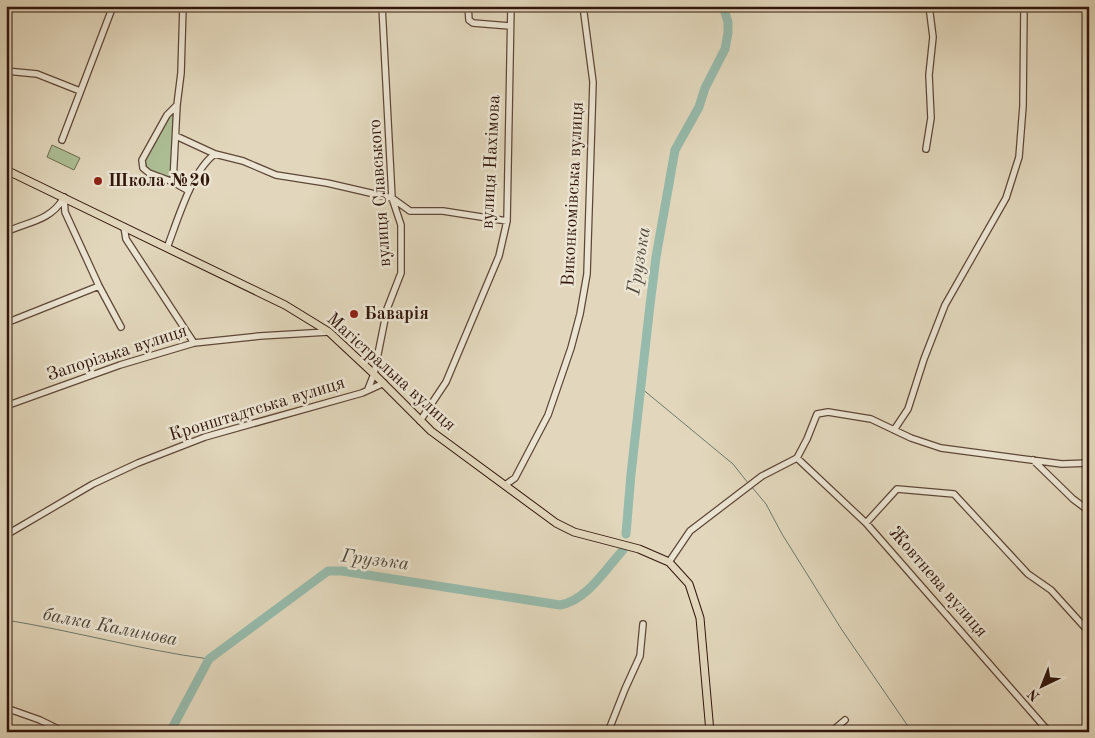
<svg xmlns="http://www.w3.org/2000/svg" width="1095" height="738" font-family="'Old Standard TT',serif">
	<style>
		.green { fill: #adbf96; stroke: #6f6b50 }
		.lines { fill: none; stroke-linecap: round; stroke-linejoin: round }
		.stream { stroke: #6e796b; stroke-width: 1 }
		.river { stroke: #96baab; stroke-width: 9 }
		.minor-casing { stroke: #5d4737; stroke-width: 8 }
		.major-casing { stroke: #31170b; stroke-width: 9 }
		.minor { stroke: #ece5d3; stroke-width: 5.5 }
		.major { stroke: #e2d7bc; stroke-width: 7 }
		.poi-dot { fill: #8f2418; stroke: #ece5d3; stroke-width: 2 }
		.labels { text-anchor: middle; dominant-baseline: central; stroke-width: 5; stroke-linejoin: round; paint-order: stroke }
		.street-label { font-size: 18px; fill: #31170b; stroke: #ece5d3 }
		.poi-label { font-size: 18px; font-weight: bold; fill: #31170b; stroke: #ece5d3; text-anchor: start }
		.water-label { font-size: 19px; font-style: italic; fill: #4f483b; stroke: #ece5d3 }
	</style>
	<rect width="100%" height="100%" fill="#e2d7bc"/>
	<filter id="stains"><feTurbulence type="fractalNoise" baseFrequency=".004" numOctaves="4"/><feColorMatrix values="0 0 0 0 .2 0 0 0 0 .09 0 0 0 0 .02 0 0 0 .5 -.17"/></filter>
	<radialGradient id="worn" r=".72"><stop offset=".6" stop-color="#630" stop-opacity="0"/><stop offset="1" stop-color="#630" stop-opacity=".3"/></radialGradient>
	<path class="green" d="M174 111 170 179C160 175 147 173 145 161L169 115Z
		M52 145 80 158 74 170 47 157Z"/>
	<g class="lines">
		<path class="stream" d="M641 388 733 464 748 483
			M751 486 766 504 782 534 842 630 912 732
			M6 620C74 631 141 650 209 659"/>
		<path class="river" d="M626 534 631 474 650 305 656 257 675 150 699 107 705 88 725 49 728 33V22L723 6
			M170 732 209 659 328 571H342L560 605C586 601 606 569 623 550"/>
		<defs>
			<path id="minor" d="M183 6 181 73 177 105 173 182 189 191
				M468 6 469 20 473 23 510 26
				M6 10 7 6
				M6 71 37 74 80 91
				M176 136 215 154
				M62 140 113 6
				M926 149 931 118 929 75 933 37 929 6
				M173 182 149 173 143 168 142 160 167 115 177 105
				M64 197 65 212 99 286 121 327
				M124 227 126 239 194 343
				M6 232C27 222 50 221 63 199
				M167 248C177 222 192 170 215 154L243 161 276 175 327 183 392 198 410 211H443L507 221
				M6 323 99 286
				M368 389 374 374 387 309 401 273V225L392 198 382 6
				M6 406 120 365 194 343 260 336 328 332
				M420 421 446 382 499 256 507 221 511 6
				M894 430 908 409 924 359 945 305 1006 198 1019 157 1023 106 1024 6
				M797 458 866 523 1049 732
				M1033 460 1073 499 1089 511
				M505 485 515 478 548 415 571 348 580 314 587 274 593 82 583 6
				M866 523 897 489 954 494 1028 574 1051 590 1089 632
				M6 535 93 484 138 463 205 437 362 393 384 383
				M669 562 690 531 762 476 797 458 807 439 817 414 828 412 871 419 911 438 941 448 1062 464 1089 463
				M6 708 40 720 64 732
				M608 732 625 689 640 656 643 624
				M831 732 845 720"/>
			<path id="major" d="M6 170 285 305 329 332 374 374 431 431 556 523 574 532 639 549 669 562 689 584 700 618 710 732"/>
		</defs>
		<use href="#minor" class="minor-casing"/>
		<use href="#major" class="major-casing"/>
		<use href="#minor" class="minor"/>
		<use href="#major" class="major"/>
	</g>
	<g class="poi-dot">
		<circle cx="98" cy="181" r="5"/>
		<circle cx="354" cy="314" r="5"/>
	</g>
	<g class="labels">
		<g class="street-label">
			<text transform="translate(491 162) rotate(-87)">вулиця Нахімова</text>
			<text transform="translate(380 193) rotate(-94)">вулиця Славського</text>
			<text transform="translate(573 194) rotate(-87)">Виконкомівська вулиця</text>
			<text transform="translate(117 353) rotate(-18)">Запорізька вулиця</text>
			<text transform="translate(391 372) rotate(42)">Магістральна вулиця</text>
			<text transform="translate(257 409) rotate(-17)">Кронштадтська вулиця</text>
			<text transform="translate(938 582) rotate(49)">Жовтнева вулиця</text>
		</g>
		<g class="poi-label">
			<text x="108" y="181">Школа №20</text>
			<text x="364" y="314">Баварія</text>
		</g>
		<g class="water-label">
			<text transform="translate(640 261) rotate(-81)">Грузька</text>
			<text transform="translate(375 561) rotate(7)">Грузька</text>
			<text transform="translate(110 628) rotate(11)">балка Калинова</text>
		</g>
	</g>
	<rect width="1095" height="738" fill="none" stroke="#e2d7bc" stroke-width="25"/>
	<rect x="8" y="8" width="1080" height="723" fill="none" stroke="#31170b" stroke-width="2.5"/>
	<rect x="12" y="12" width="1070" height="713" fill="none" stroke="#31170b"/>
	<g transform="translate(1042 686) rotate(223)" stroke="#ece5d3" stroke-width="4" paint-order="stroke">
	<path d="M0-4L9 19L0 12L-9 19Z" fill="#31170b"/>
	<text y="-8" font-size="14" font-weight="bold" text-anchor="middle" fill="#31170b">N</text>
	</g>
	<rect width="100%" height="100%" filter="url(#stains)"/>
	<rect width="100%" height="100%" fill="url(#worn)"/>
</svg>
